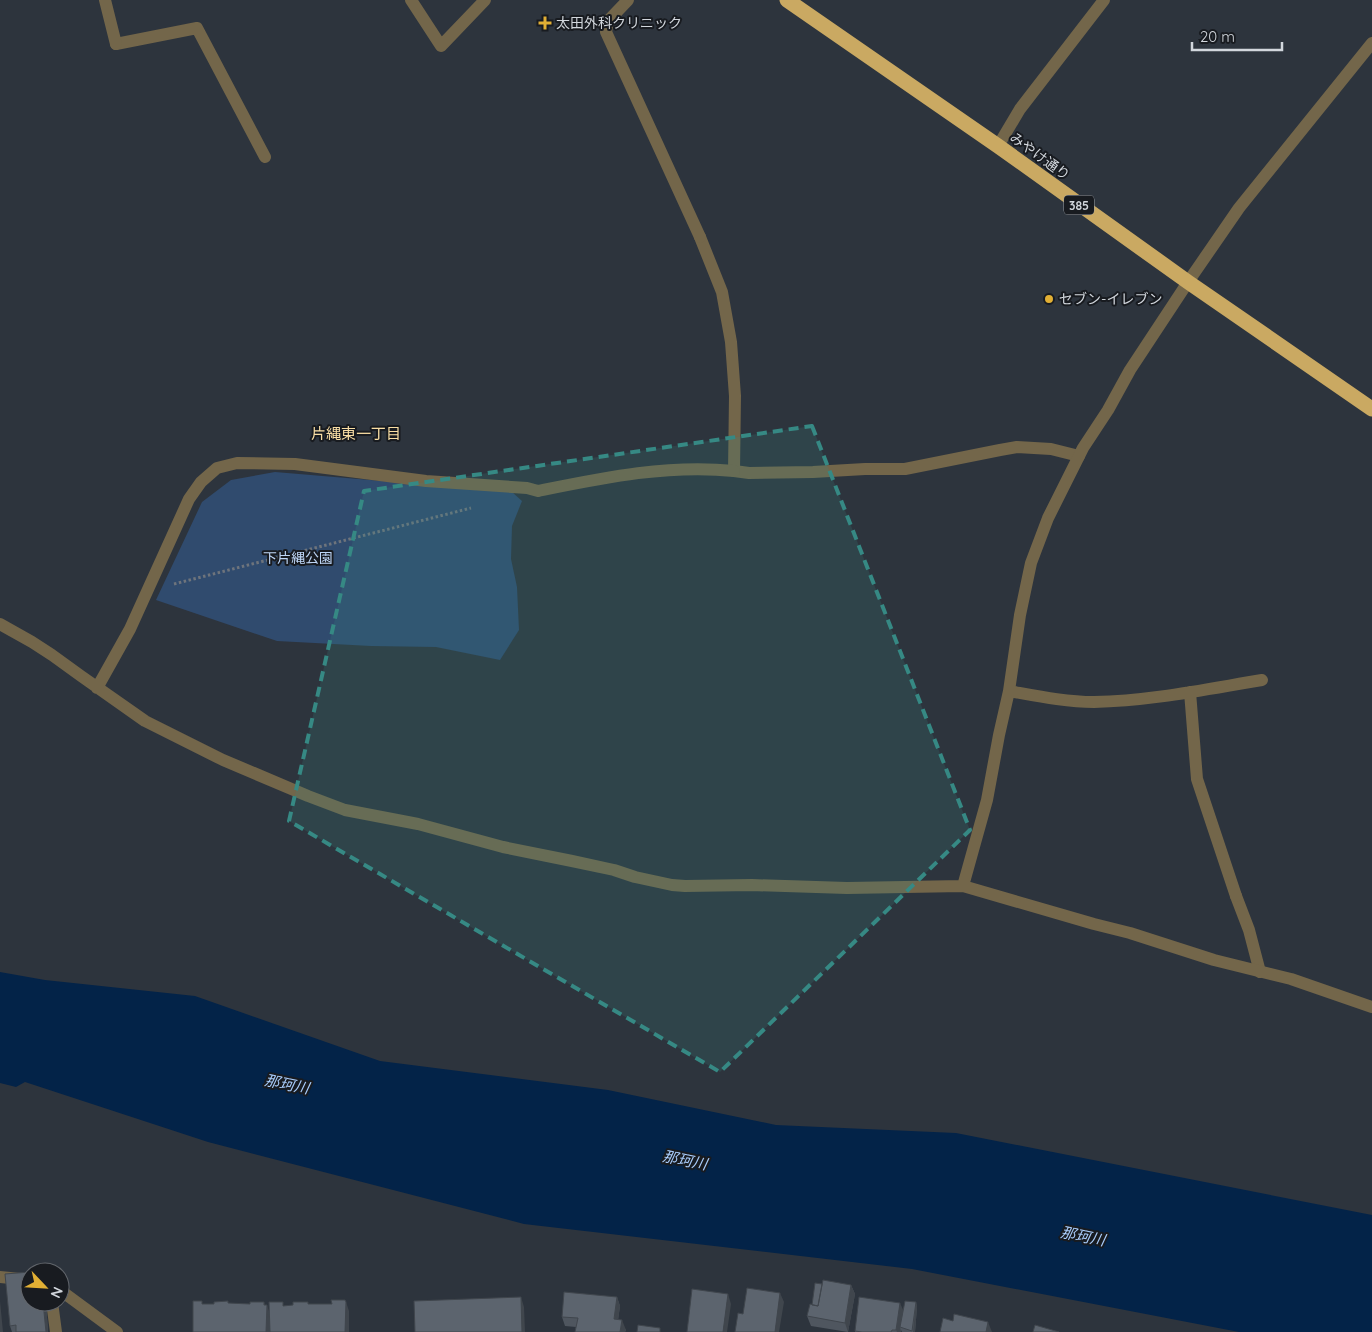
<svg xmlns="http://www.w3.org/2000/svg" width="1372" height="1332" font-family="Quicksand,'Noto Sans JP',sans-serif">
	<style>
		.green { fill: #304b6e }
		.water { fill: #032348 }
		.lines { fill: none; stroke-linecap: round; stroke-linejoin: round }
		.path { stroke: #6e747c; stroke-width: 3; stroke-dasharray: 2.5 2.5; stroke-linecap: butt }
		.lane { stroke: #73664a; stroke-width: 12 }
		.street { stroke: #73664a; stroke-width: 12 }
		.highway { stroke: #caa962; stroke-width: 15 }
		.wall { fill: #4f565f }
		.shaded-wall { fill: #40464d }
		.building { fill: #5c646e; stroke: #40464d }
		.marked { fill: #368984; fill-opacity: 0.2; stroke: #368984; stroke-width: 4; stroke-dasharray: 10 6; stroke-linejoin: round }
		.poi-dot { fill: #e1af34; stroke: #181b20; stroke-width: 2 }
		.labels { text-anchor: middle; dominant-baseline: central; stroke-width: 4; stroke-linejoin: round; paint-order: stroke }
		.shield { fill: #181b20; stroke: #9a9fa4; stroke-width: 1 }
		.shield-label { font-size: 12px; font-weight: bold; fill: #d2d7dd }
		.poi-label { font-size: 14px; fill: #d2d7dd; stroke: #181b20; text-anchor: start }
		.street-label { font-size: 14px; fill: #d2d7dd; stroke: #181b20 }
		.park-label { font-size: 14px; fill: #bdd5f5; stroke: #181b20 }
		.neighbourhood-label { font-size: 15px; fill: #f9dea4; stroke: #181b20 }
		.water-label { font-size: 15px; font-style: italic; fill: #a9cdfc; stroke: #181b20 }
	</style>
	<rect width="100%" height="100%" fill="#2d343d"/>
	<path class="green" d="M275 472 512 492 522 501 512 526 511 559 517 587 519 630 500 660 436 647 371 646 277 641 156 600 202 502 231 480Z"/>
	<path class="water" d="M0 972 45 980 195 996 380 1061 608 1090 776 1125 956 1133 1372 1215V1332H1239L912 1269 524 1224 208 1142 25 1082 16 1087 0 1083Z"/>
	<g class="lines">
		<path class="path" d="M174 584 471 508"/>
		<path class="lane" d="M116 44 197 28 265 157
			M700 237 722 292 731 342 735 396 734 471 749 473 813 472 865 469H905L1000 450 1017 447 1051 449 1079 456
			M1236 896 1249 930 1260 972"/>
		<path class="street" d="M105 0 116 44
			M411 0 441 46 485 0
			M628 0 608 21 606 32 700 237
			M998 146 1020 109 1104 0
			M0 624 32 642 52 655 81 676 145 721 223 760 308 796 345 810 418 824 503 847 572 861 614 870 635 877 672 885 685 886 752 885 847 888 963 886 1094 924 1130 933 1214 960 1291 979 1372 1007
			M97 688 130 629 189 499 201 482 217 468 237 463 295 464 426 481 527 488 538 491C602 478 668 464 734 471
			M1009 691C1037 696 1066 702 1094 702 1150 701 1207 689 1262 680
			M1190 692 1197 779 1236 896
			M963 886 987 800 999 735 1009 691 1020 615 1031 563 1048 518 1083 448 1108 410 1130 370 1188 282 1239 208 1372 43
			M0 1277 30 1280
			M60 1290 117 1332
			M52 1302 56 1332"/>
		<path class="highway" d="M787 0 998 146 1188 282 1372 409"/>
	</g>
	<path class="wall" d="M822 1284 851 1285 855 1294 848 1332 811 1326 807 1316 812 1305Z
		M617 1297 620 1306 618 1320 626 1330 625 1332H575L576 1327 565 1326 562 1317Z
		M30 1302H46L48 1332H12L10 1326Z
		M916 1302 917 1307 915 1332H902L901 1330V1332H855V1331L903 1310Z"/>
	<path class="shaded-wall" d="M851 1285 855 1294 848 1332 845 1323Z
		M780 1293 784 1302 779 1332H775Z
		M728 1294 731 1304 727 1332H723Z
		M521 1297 524 1307 525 1332H522Z
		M617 1297 620 1306 617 1328 614 1319Z
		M0 1301 3 1332H0Z
		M43 1302H46L48 1332H46Z
		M264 1302 267 1311V1305L270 1314V1332H266Z
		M346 1302 349 1311V1332H345Z
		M916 1302 917 1307 915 1332H913Z
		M900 1303 904 1312 900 1327 901 1332H897L896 1330Z
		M622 1320 626 1330 625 1332H620Z
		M988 1322 992 1332H986Z"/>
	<path class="building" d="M30 1272V1302H43L46 1332H16V1325L10 1326 5 1274Z
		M823 1280 851 1285 845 1323 807 1316 810 1304 818 1306Z
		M815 1283 822 1284 818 1306 812 1305Z
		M747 1288 780 1293 775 1332H735L738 1313 743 1314Z
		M692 1289 728 1294 723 1332H687Z
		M564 1292 617 1297 614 1319 622 1320 620 1332H575L578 1318 562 1317Z
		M521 1297 522 1332H415L414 1301Z
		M859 1297 900 1303 896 1330H892L891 1332H862L855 1331Z
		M331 1300H345L346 1302 345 1332H270L269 1302H283V1306L293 1305V1302H308V1304H332Z
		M193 1301H202V1304H214V1302L228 1301V1303L250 1304V1302H264V1305H267L266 1332H193Z
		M905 1301 916 1302 912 1331 900 1327Z
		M954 1314 988 1322 986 1332H940L943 1318 953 1321Z
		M638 1325 660 1328V1332H637Z
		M1035 1325 1059 1332H1033Z"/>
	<path class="marked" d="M812 426 970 830 720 1072 289 821 364 491Z"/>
	<g class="poi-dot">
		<path d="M542.5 15.5h5v5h5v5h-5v5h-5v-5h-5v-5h5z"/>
		<circle cx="1049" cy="299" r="5"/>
	</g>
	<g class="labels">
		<rect class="shield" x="1064" y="195.5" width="30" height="19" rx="4"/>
		<g class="shield-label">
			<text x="1079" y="205">385</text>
		</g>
		<g class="poi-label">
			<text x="556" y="23">太田外科クリニック</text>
			<text x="1059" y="299">セブン-イレブン</text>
		</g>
		<g class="street-label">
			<text transform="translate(1040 156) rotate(36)">みやけ通り</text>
		</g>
		<g class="park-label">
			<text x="298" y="558">下片縄公園</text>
		</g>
		<g class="neighbourhood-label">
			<text x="356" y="433">片縄東一丁目</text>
		</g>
		<g class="water-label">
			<text transform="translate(287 1084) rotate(11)">那珂川</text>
			<text transform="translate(685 1160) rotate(11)">那珂川</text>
			<text transform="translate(1083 1236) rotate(11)">那珂川</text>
		</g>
	</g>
	<g transform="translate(45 1287) rotate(115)"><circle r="24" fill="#181b20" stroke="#62666c"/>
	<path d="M0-4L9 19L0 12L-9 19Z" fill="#e1af34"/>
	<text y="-8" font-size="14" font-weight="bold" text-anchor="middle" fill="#d2d7dd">N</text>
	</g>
	<path d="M1192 42v8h90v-8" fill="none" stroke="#d2d7dd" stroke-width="2.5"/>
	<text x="1200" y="42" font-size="15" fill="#d2d7dd" stroke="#181b20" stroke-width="4" paint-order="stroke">20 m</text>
</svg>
